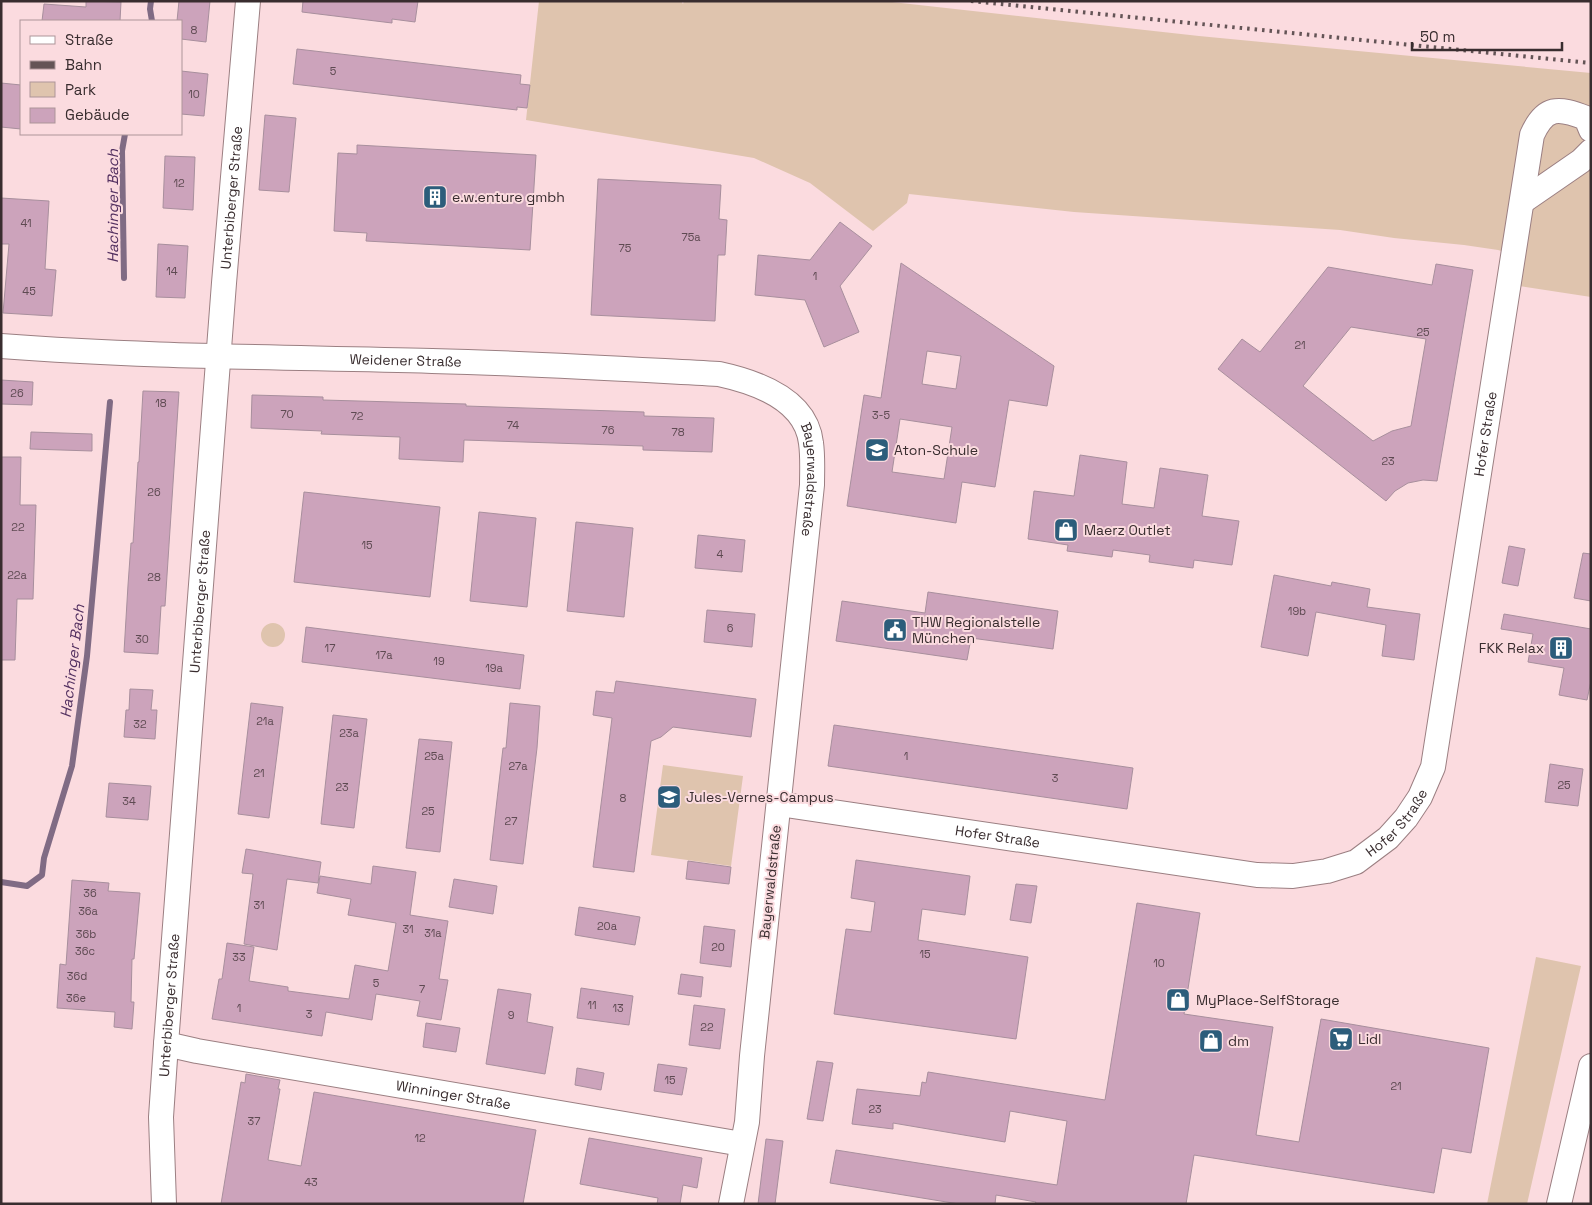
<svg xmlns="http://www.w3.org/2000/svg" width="1592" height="1205" font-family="'Space Grotesk',sans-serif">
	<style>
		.green { fill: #dfc4ae }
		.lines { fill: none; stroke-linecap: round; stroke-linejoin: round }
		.stream { stroke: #806b84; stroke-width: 6 }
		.building { fill: #cca3bb; stroke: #a88f9d; fill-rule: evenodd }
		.street-casing { stroke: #9b7f82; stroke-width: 26 }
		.street { stroke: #fff; stroke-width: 24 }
		.rail { stroke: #645456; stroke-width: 4; stroke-dasharray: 2.5 5; stroke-linecap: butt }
		.labels { text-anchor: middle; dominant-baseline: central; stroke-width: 4; stroke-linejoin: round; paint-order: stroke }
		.number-label { font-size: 11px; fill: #5e4a52 }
		.poi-label { font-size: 14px; fill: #392d2f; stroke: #fbdbdf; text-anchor: start }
		.street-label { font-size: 14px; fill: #392d2f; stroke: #fbdbdf }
		.water-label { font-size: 15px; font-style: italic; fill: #533060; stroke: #fbdbdf }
	</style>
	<rect width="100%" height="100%" fill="#fbdbdf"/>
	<path class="green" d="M539 1H681L683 4 684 1H883L1199 36 1591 73V297L1519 286 1524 258 1498 250 1464 245 1394 238 1340 230 1074 212 909 194 907 203 873 231 810 183 754 158 526 120Z
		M261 635a12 12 0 1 1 24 0a12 12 0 1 1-24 0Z
		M663 765 743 776 731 866 651 855Z
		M1536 957 1581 966 1527 1204H1487Z"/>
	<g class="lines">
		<path class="stream" d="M151 1 150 9 152 21
			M124 278 122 151 125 134
			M1 882 27 886 42 875 44 858 72 766 87 656 110 402"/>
	</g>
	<path class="building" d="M86 1 121 2 120 21H42L44 4 86 7Z
		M179 1H210L206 42 181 39V21H177Z
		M303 1H418L415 22 392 19V23L302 12Z
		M297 49 521 75 520 84 530 85 527 108 517 107V110L293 84Z
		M181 71 208 74 204 116 181 114Z
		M1 83 21 85V129L1 127Z
		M265 115 296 118 289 192 259 190Z
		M357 145 536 155 530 250 366 241 367 233 334 231 338 153 357 154Z
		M165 156 195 157 193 210 163 208Z
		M598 179 721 185 719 219 727 220 725 255H718L715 321 591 315Z
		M1 198 49 201 45 269 56 270 52 316 3 313 9 244H1Z
		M840 222 872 246 840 286 859 332 824 347 805 300 755 295 758 255 810 260Z
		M158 244 188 246 185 298 156 297Z
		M901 263 1054 366 1047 406 1009 400 995 487 962 482 956 523 847 506 864 395 881 398ZM927 351 961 356 956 389 922 384ZM900 419 952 427 944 479 892 472Z
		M1436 264 1473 270 1437 481 1423 480 1408 483 1395 491 1386 501 1218 369 1242 339 1260 352 1328 267 1432 285ZM1351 327 1426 339 1411 426 1392 431 1373 441 1303 386Z
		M1 380 33 382 32 405 1 404Z
		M143 391 179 392 165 606H161L158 654 124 652 128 585 131 543H133L138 462H139Z
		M252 395 323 397V400L466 404V406L644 412V416L714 418 712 452 643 450V446L464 440 463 462 399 459 400 437 321 434 322 431 251 428Z
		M31 432 92 434V451L30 449Z
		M1080 455 1127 462 1122 504 1154 508 1160 468 1208 475 1202 516 1239 521 1232 565 1194 560 1193 568 1149 562 1150 555 1113 550 1112 557 1067 551 1068 545 1028 539 1034 491 1074 496Z
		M1 457H21L20 505H36L33 599H17L15 660H1Z
		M304 492 440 507 430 597 294 582Z
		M479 512 536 518 527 607 470 601Z
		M576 522 633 528 624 617 567 611Z
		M698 535 745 540 742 572 695 568Z
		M1509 546 1525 549 1518 586 1502 583Z
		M1583 553 1591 554V601L1574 598Z
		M1274 575 1331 586 1332 582 1370 589 1367 607 1420 614 1414 660 1382 656 1386 625 1316 612 1308 656 1261 647Z
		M928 592 1058 611 1053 649 971 638 967 660 836 641 842 601 925 613Z
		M707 610 755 614 752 647 704 642Z
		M1504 614 1591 629V681L1587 700 1559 695 1564 668 1528 662 1533 634 1501 629Z
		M306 627 524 655 520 689 302 662Z
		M616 681 756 699 751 737 673 727 661 737 651 741 634 872 593 867 612 718 593 715 596 691 614 693Z
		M130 689 153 690 151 710H157L155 739 124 737 126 710H129Z
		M251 703 283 707 269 818 238 814Z
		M510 703 540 706 537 748 523 864 490 860 503 748H506Z
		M333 715 367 719 354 828 321 824Z
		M834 725 1133 768 1127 809 828 766Z
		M419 739 452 742 440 852 406 848Z
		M1550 764 1583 769 1578 806 1545 802Z
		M109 783 151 786 148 820 106 817Z
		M246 849 321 862 318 883 287 879 277 950 244 944 253 874 242 873Z
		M856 860 970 876 965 915 922 909 918 940 1028 957 1016 1039 834 1014 846 929 871 932 875 902 851 898Z
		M688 861 731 867 729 884 686 879Z
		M373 866 416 872 410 915 448 921 439 979 448 980 441 1020 417 1016 420 1001 376 994 372 1020 326 1012 322 1036 212 1019 219 979H222L227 943 254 947 249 981 288 987V991L349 999 355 965 388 971 396 923 348 915 351 899 317 893 320 876 371 884Z
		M454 879 497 886 493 914 449 907Z
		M72 880 109 883 108 891 140 893 134 959H132L131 1002H134L132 1029 114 1027 115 1012 57 1008 60 964 66 965Z
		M1016 884 1037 886 1031 923 1010 920Z
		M1137 903 1200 913 1184 1014 1273 1027 1256 1135 1299 1142 1321 1019 1489 1048 1471 1153 1442 1148 1434 1193 1194 1155 1186 1204H1035L1036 1202 996 1195 995 1204H959L830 1183 836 1150 1057 1185 1067 1121 1010 1111 1005 1142 893 1123V1129L852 1124 857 1089 920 1096 922 1082 926 1083 928 1072 1105 1100Z
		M579 907 640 917 635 945 575 935Z
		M704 926 735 930 731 967 700 963Z
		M681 974 703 977 701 997 678 994Z
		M581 988 633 996 629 1025 577 1018Z
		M498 989 531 994 527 1022 553 1027 545 1074 486 1064Z
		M694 1005 725 1009 720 1049 689 1045Z
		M426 1023 460 1028 456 1052 423 1047Z
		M817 1061 833 1063 823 1121 807 1119Z
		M658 1064 687 1068 682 1095 654 1091Z
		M577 1068 604 1073 601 1090 575 1085Z
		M246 1074 280 1080 278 1089H280L268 1160 301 1166 314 1092 536 1130 523 1204H221L241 1082 245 1083Z
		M589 1138 702 1158 697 1188 683 1185 680 1204H657L658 1198 580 1184Z
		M766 1139 783 1141 775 1204H758Z"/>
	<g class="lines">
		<defs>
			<g id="street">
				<path d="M1523 201 1581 161 1591 151"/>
				<path id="s1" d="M1 346C145 357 288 357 432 361 528 363 624 369 719 374 756 382 806 399 811 443 813 457 812 472 812 485L752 1056 747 1122 731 1204"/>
				<path id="s2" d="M779 804 1257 875 1293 876 1327 871 1356 862 1388 838 1406 818 1420 797 1433 767 1532 135C1545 106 1558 107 1586 118L1591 130"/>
				<path id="s3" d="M166 1044 197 1051 742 1144"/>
				<path id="s4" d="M164 1204 161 1117 166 1044 224 283 248 1"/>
				<path d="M1559 1204 1591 1066"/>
			</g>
		</defs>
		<use href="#street" class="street-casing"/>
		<use href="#street" class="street"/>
		<path class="rail" d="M971 1 1591 63"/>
	</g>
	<defs>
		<symbol id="building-square" viewBox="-11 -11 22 22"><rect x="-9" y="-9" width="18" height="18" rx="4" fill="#2c5d7b" stroke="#fbdbdf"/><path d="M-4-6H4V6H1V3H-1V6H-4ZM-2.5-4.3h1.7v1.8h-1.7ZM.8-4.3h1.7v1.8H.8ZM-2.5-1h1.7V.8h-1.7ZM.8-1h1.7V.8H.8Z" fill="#fff"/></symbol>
		<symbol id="school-square" viewBox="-11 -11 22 22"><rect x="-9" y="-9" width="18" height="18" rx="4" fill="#2c5d7b" stroke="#fbdbdf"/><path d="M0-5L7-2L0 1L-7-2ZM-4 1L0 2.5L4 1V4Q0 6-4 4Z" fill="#fff"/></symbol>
		<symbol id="shop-square" viewBox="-11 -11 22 22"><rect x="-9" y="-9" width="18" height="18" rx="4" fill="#2c5d7b" stroke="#fbdbdf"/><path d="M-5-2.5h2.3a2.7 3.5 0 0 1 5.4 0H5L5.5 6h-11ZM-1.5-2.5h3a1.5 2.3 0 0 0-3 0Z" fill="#fff"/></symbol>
		<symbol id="civic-square" viewBox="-11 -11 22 22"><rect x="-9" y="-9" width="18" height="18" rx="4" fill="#2c5d7b" stroke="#fbdbdf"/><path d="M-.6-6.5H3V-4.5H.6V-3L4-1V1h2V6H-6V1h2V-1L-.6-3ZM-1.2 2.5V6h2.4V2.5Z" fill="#fff"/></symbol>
		<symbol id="supermarket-square" viewBox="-11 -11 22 22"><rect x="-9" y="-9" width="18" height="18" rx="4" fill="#2c5d7b" stroke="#fbdbdf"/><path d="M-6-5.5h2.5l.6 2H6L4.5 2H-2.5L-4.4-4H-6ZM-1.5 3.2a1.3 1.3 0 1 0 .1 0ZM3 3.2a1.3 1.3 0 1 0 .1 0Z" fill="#fff"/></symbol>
	</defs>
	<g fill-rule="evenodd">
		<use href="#building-square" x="421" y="183" width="28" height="28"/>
		<use href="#school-square" x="863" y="436" width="28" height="28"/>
		<use href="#shop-square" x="1052" y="516" width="28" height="28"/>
		<use href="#civic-square" x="881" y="616" width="28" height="28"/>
		<use href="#building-square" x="1547" y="634" width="28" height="28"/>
		<use href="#school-square" x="655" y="783" width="28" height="28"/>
		<use href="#shop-square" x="1164" y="986" width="28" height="28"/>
		<use href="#supermarket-square" x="1327" y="1025" width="28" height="28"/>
		<use href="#shop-square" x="1197" y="1027" width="28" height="28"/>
	</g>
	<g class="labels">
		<g class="number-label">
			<text x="194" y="30">8</text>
			<text x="333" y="71">5</text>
			<text x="194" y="94">10</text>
			<text x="179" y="183">12</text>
			<text x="26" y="223">41</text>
			<text x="691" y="237">75a</text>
			<text x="625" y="248">75</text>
			<text x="172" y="271">14</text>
			<text x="815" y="276">1</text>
			<text x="29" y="291">45</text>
			<text x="1423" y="332">25</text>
			<text x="1300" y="345">21</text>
			<text x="17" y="393">26</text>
			<text x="161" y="403">18</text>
			<text x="287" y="414">70</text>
			<text x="881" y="415">3-5</text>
			<text x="357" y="416">72</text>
			<text x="513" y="425">74</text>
			<text x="608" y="430">76</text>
			<text x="678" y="432">78</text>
			<text x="1388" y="461">23</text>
			<text x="154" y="492">26</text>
			<text x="18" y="527">22</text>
			<text x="367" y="545">15</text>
			<text x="720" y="554">4</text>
			<text x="17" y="575">22a</text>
			<text x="154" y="577">28</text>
			<text x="1297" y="611">19b</text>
			<text x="730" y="628">6</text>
			<text x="142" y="639">30</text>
			<text x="330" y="648">17</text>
			<text x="384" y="655">17a</text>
			<text x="439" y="661">19</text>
			<text x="494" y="668">19a</text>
			<text x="265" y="721">21a</text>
			<text x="140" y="724">32</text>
			<text x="349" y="733">23a</text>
			<text x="434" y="756">25a</text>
			<text x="906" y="756">1</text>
			<text x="518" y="766">27a</text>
			<text x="259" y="773">21</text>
			<text x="1055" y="778">3</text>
			<text x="1564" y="785">25</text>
			<text x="342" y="787">23</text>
			<text x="623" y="798">8</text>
			<text x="129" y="801">34</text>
			<text x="428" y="811">25</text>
			<text x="511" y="821">27</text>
			<text x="90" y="893">36</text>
			<text x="259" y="905">31</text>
			<text x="88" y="911">36a</text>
			<text x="607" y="926">20a</text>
			<text x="408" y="929">31</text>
			<text x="433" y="933">31a</text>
			<text x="86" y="934">36b</text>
			<text x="718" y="947">20</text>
			<text x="85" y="951">36c</text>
			<text x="925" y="954">15</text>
			<text x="239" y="957">33</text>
			<text x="1159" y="963">10</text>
			<text x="77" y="976">36d</text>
			<text x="376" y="983">5</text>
			<text x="422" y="989">7</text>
			<text x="76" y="998">36e</text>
			<text x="592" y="1005">11</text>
			<text x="239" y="1008">1</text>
			<text x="618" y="1008">13</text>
			<text x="309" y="1014">3</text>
			<text x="511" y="1015">9</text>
			<text x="707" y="1027">22</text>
			<text x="670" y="1080">15</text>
			<text x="1396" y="1086">21</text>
			<text x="875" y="1109">23</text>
			<text x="254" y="1121">37</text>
			<text x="420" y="1138">12</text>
			<text x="311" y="1182">43</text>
		</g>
		<g class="poi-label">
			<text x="452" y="197">e.w.enture gmbh</text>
			<text x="894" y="450">Aton-Schule</text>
			<text x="1084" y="530">Maerz Outlet</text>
			<text x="912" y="622">THW Regionalstelle<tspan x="912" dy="16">München</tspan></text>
			<text x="1544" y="648" text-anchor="end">FKK Relax</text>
			<text x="686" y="797">Jules-Vernes-Campus</text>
			<text x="1196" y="1000">MyPlace-SelfStorage</text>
			<text x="1358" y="1039">Lidl</text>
			<text x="1228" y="1041">dm</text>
		</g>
		<g class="street-label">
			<text stroke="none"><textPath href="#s4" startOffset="1009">Unterbiberger Straße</textPath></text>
			<text stroke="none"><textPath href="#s1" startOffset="405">Weidener Straße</textPath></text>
			<text stroke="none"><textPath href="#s2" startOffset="1046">Hofer Straße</textPath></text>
			<text stroke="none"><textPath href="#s1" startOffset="878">Bayerwaldstraße</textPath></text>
			<text stroke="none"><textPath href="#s4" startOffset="604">Unterbiberger Straße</textPath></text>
			<text stroke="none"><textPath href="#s2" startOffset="641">Hofer Straße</textPath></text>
			<text stroke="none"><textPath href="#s2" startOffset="221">Hofer Straße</textPath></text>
			<text transform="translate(770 882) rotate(-84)">Bayerwaldstraße</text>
			<text stroke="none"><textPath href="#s4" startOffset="199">Unterbiberger Straße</textPath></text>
			<text stroke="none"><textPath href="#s3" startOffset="292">Winninger Straße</textPath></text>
		</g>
		<g class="water-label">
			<text transform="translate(112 206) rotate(-90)">Hachinger Bach</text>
			<text transform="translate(72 661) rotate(-83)">Hachinger Bach</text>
		</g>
	</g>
	<rect width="1592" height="1205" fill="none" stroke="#392d2f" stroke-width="5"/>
	<rect x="20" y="20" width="162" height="115" fill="#fbdbdf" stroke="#ad9599"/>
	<rect x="30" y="36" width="25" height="8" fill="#ffffff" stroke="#ad9599"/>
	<text x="65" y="45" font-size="15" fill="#392d2f">Straße</text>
	<rect x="30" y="61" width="25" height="8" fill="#645456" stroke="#ad9599"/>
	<text x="65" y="70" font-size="15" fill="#392d2f">Bahn</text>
	<rect x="30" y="82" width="25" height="15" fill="#dfc4ae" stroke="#ad9599"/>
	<text x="65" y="95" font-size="15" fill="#392d2f">Park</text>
	<rect x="30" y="108" width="25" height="15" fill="#cca3bb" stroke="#ad9599"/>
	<text x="65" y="120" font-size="15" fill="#392d2f">Gebäude</text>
	<path d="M1412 42v8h150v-8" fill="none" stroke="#392d2f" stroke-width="2.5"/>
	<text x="1420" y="42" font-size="15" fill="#392d2f" stroke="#fbdbdf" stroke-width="4" paint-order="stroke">50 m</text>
</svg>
